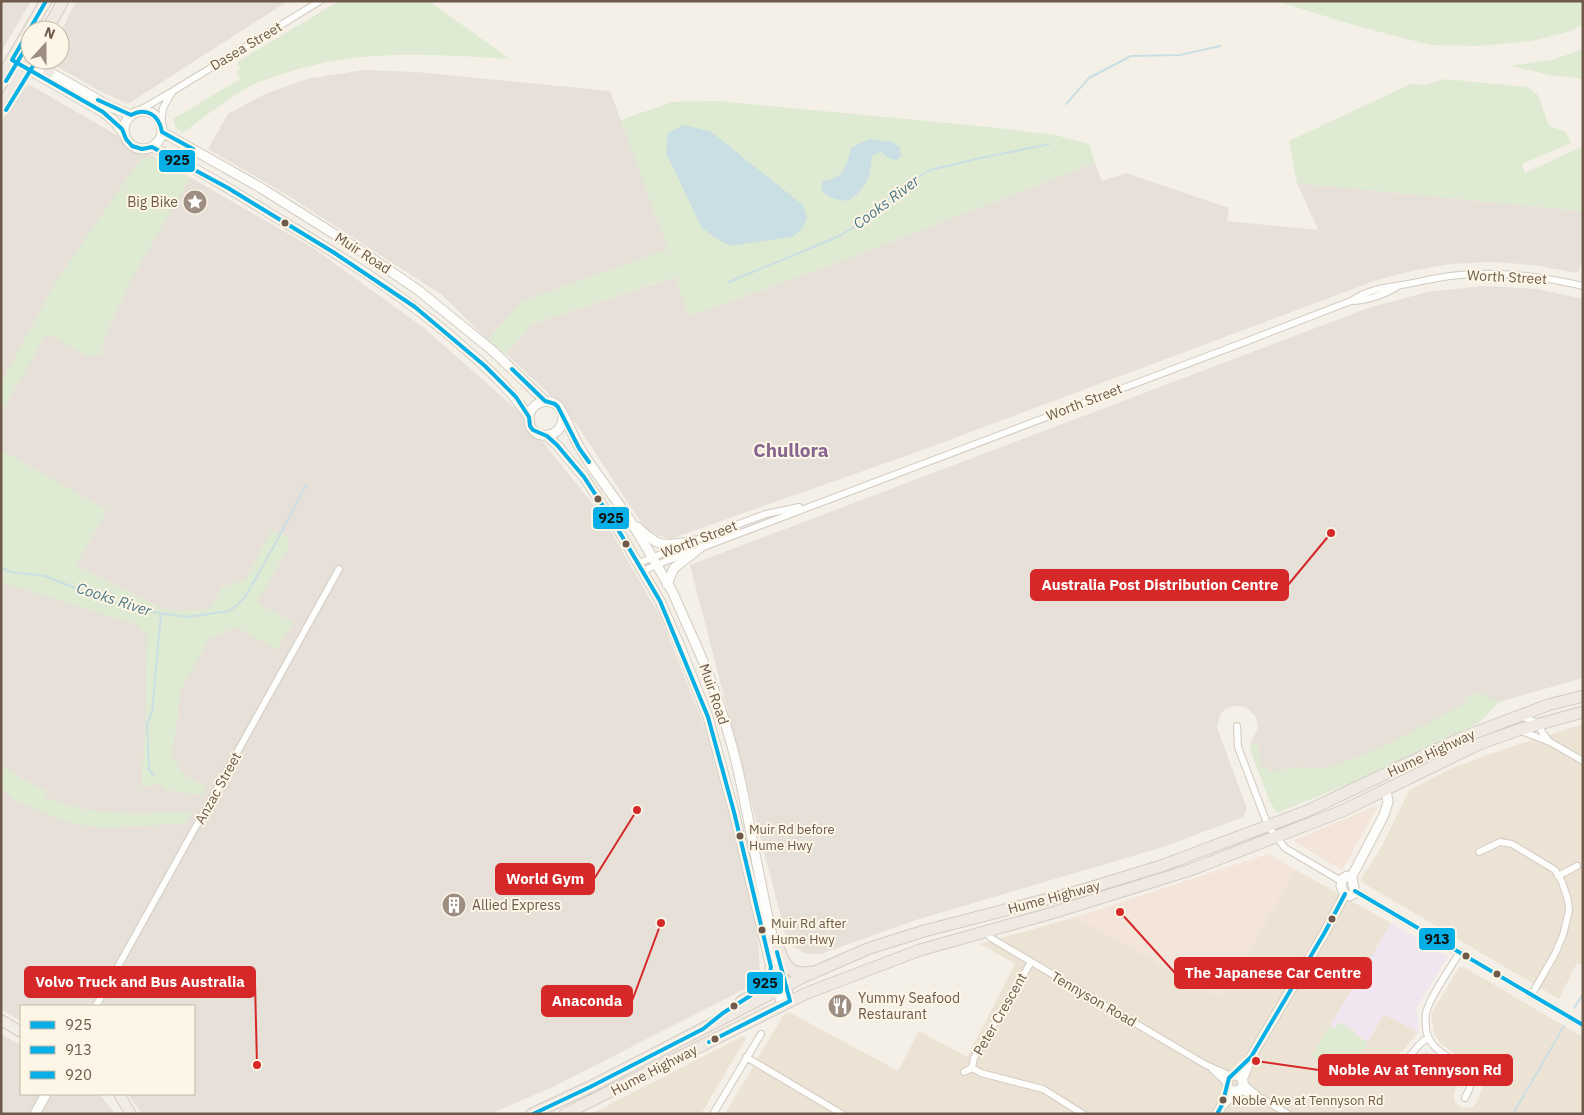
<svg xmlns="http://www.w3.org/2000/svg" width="1584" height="1115" font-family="'IBM Plex Sans',sans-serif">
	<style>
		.residential { fill: #ede3d4 }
		.commercial { fill: #f4e5da }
		.industrial { fill: #e6e0d8 }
		.education { fill: #f1e6ef }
		.green { fill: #dfead2 }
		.water { fill: #cadfe3 }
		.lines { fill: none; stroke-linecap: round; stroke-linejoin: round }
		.stream { stroke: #cadfe3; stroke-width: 2 }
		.street-casing { stroke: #d2cbc3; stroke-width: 8 }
		.secondary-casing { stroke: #d3ccc3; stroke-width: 11 }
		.primary-casing { stroke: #d3cbc4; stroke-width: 12 }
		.highway-casing { stroke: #d3cbc4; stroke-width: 13 }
		.street { stroke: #fdfdfb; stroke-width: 6 }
		.secondary { stroke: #fdfdfb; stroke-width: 9 }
		.primary { stroke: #f1ede4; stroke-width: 10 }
		.highway { stroke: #efe8e3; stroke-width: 11 }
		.bus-1-casing { stroke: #fdf6e6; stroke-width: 8 }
		.bus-2-casing { stroke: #fdf6e6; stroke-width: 8 }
		.bus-3-casing { stroke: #fdf6e6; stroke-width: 8 }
		.bus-1 { stroke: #06b0e7; stroke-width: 4 }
		.bus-2 { stroke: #06b0e7; stroke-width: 4 }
		.bus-3 { stroke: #06b0e7; stroke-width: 4 }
		.bus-dot { fill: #6e594a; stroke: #fdf6e6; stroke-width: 2 }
		.labels { text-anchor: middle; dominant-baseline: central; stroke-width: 4; stroke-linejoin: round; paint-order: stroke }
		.bus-label { font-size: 13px; fill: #6e594a; stroke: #fdf6e6; text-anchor: start }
		.street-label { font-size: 14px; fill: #6e594a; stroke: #fdf6e6 }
		.poi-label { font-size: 14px; fill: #6e594a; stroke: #fdf6e6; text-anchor: start }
		.water-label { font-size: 15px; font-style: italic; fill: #4a7887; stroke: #fdf6e6 }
		.district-label { font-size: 19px; font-weight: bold; fill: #866691; stroke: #fdf6e6 }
		.leader { fill: none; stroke: #d62828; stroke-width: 2 }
		.callout-dot { fill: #d62828; stroke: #fdf6e6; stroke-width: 2 }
		.callout { fill: #d62828; stroke: #d62828; stroke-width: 2 }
		.callout-label { font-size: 15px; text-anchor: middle; font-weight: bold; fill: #fff }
		.line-badge { stroke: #fdf6e6; stroke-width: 2 }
		.pale-badge-label { font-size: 14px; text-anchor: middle; font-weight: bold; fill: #111 }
	</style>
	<rect width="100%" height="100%" fill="#f4f0e7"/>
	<path class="residential" d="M1583 724V966L1577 963 1559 999 1360 881 1382 846 1409 790 1450 769 1507 748Z
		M1296 870 1391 923 1313 1056 1348 1077 1384 1014 1418 1032 1403 1051 1389 1059 1388 1068 1390 1073 1396 1077 1401 1078 1407 1076 1411 1073 1413 1065 1421 1053 1427 1052 1459 1078 1460 1083 1454 1091V1101L1462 1108 1473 1107 1477 1102 1482 1088 1480 1076 1476 1071 1440 1043 1435 1036 1431 1014 1459 968 1464 967 1583 1037V1114H725L783 1016 789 1012 898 1071 919 1031 967 1057 1015 964 980 944 1076 917 1221 998Z
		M743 1036 746 1038 701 1114H591Z"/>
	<path class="commercial" d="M1375 806 1378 807 1342 870 1293 841Z
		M1268 854 1296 870 1221 998 1076 917Z"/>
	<path class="industrial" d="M1 1H31L1 52Z
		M76 1H288L128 104 98 90 56 66 53 60H60V33Z
		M364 70 417 72 610 91 669 249 521 302 488 340 442 295 287 195 208 149 228 114 265 94 307 79Z
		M30 85 313 248 423 327 517 410 601 514 661 618 705 728 726 804 758 932 760 981 553 1087 490 1114H142L128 1094H194V1006H21V1021L1 1010V122L23 87Z
		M1095 163 1102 181 1126 173 1229 208 1227 221 1318 230 1297 183 1583 211V258L1578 273 1533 265 1494 262 1450 264 1416 270 1377 280 920 451 670 539 657 535 644 527 575 422 545 390 506 354 532 324 676 277 689 316 836 263Z
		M1482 286 1538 289 1583 299V678L1499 702 1482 709 1275 805 1270 802 1250 749 1251 742 1258 729 1256 717 1246 707 1232 706 1225 709 1220 715 1217 727 1247 809 1243 817 1163 847 916 920 821 954H806L793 946 785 933 690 565 1368 308 1427 292Z
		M1 1034 21 1045V1094H99L116 1114H1Z"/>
	<path class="education" d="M1391 923 1448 956 1416 1008 1419 1029 1418 1032 1384 1014 1347 1077 1312 1056Z"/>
	<path class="green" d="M339 1H429L510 59C431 54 352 48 277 76 268 79 260 81 252 85 227 99 205 116 183 133L176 128 173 119 240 79 236 72 240 69 237 62Z
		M1276 1H1583V25L1568 32 1532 41 1479 46 1430 45 1357 26Z
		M1583 49V79L1551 75 1510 66 1552 60Z
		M1445 79 1527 87 1538 95 1549 126 1566 132 1571 143 1522 164 1525 173 1583 146V211L1297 183 1289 141 1411 84 1426 85Z
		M718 101 990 127 1055 135 1089 144 1095 163 836 263 689 316 675 277 532 324 506 354 488 340 521 302 668 249 621 120 672 102Z
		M141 158H155L190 178 132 278 103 342V355L87 356 47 333 1 413V383L42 307 59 277Z
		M1 450 107 510 76 565 163 609 184 611 210 609 222 587 245 580 272 530 288 537V548L257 603 293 622 277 650 236 627 209 639 181 689 172 756 180 770 194 781 206 787 202 795 163 790 161 784 141 787 145 732 147 631 138 630V625L1 582Z
		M1478 692 1499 702 1480 722 1358 780 1277 813 1270 802 1251 751 1250 745 1257 744 1261 768 1268 766 1270 772 1296 767 1323 769 1337 765 1386 745 1466 703 1464 698Z
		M1 764 22 779 46 791 45 797C94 818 139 813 192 812L186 823 105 828 75 824 54 817 14 800 1 787Z
		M1339 1022 1355 1031 1354 1034 1368 1042 1347 1077 1312 1056 1329 1026 1335 1029Z"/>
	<path class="water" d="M684 125 710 131 803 205 807 218 803 228 792 237 730 246 715 238 702 228 666 153 668 133Z
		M869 139 892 142 900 147 901 157 896 160 890 159 881 152 872 156C869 181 869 184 849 201 837 200 827 199 821 188L823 181C826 180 832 180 835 178 845 172 849 159 851 148Z"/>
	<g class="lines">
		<path class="stream" d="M1279 2 1281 1
			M1066 104 1089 78 1131 56 1180 55 1220 46
			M729 282 837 237 868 219 898 190 930 170 976 159 1050 144
			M1 568 12 572 45 576 93 595 139 610 187 617 230 611 245 597 274 546 306 485
			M154 776 149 770 147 724 152 712 161 614
			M1574 1008 1583 994
			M1513 1114 1564 1026"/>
		<defs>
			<path id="street" d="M135 113 173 91 320 1
				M161 124 163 108 172 92
				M1351 301C1368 301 1383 295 1397 287
				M690 542 766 514 799 507
				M639 563 681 546
				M643 571 656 565C887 476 1120 391 1351 301 1367 290 1382 288 1401 285 1417 283 1433 278 1450 276 1494 270 1540 276 1583 286
				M1521 716 1539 724 1542 732 1549 741
				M1237 726 1238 747 1268 826 1285 848 1341 881
				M1521 731 1550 742 1583 761
				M1479 852 1500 842 1512 844 1555 870 1562 882 1568 900 1569 911 1563 935 1555 954 1532 994
				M1558 876 1577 866
				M1355 891 1583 1025
				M984 931 991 938 1206 1065 1231 1076
				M1460 952C1451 967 1429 998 1426 1013 1425 1018 1426 1024 1426 1029 1430 1057 1465 1059 1471 1080 1472 1086 1467 1093 1465 1098
				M96 1006 339 569
				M746 1057 842 1114
				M1402 1066 1418 1046 1427 1038
				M972 1068 981 1073 1043 1089 1083 1114
				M1213 1070 1227 1083
				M964 1072 972 1068 974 1058 1031 962
				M1243 1083 1257 1095
				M1239 1090 1263 1099 1288 1114
				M713 1114 761 1034"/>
			<path id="secondary" d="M16 53 109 106 131 115
				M12 60 103 112 114 121 124 134
				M124 130a19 19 0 1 1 38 0a19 19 0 1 1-38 0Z
				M162 132 261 188 358 249 418 290 493 351 545 401
				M152 147C197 168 241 196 284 222 349 261 414 302 470 353 492 372 513 392 529 417
				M563 416C563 442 528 441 529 418 529 404 546 397 557 405 564 411 573 438 580 448 594 472 612 493 627 516 643 540 657 566 672 591 678 603 683 617 689 629 711 677 729 728 740 779 756 853 767 929 790 1001
				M547 436 557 445 584 477 616 526 660 601 679 644 708 717 734 812 771 967 782 1005
				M637 527C660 549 664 546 694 541
				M667 584 674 568 700 548
				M1347 876 1352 879 1355 893 1349 896 1344 893 1341 886 1342 879Z
				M1351 878 1384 815 1388 802 1386 790
				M1227 1083a8 8 0 1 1 16 0a8 8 0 1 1-16 0Z
				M1242 1080 1251 1057 1325 932 1345 894
				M35 1114 46 1094
				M1217 1114 1222 1105 1236 1091"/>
			<path id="primary" d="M1 1020 21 1032
				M119 1094 131 1114"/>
			<path id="highway" d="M47 30 63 1
				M46 60 49 72
				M1 78 46 1
				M1 107 30 59
				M774 939C783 956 785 978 810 972
				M741 1002C756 992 770 986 771 967
				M532 1114 590 1087 803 977 870 948 924 931 1083 890 1161 866 1307 811 1461 738 1548 705 1583 696
				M565 1114 807 993 920 950 1052 913 1193 869 1342 811 1479 744 1518 730 1583 712"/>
		</defs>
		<use href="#street" class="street-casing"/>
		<use href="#secondary" class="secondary-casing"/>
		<use href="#primary" class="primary-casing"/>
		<use href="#highway" class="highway-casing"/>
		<use href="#street" class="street"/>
		<use href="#secondary" class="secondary"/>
		<use href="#primary" class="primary"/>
		<use href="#highway" class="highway"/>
		<defs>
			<path id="bus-1" d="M46 1 12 60 103 112 122 129 126 139 132 146 142 149 152 147 228 188 333 252 415 307 485 366 516 397 529 417 530 426 533 430 547 436 557 445 584 477 616 526 660 601 708 717 734 812 771 967 769 979 750 996 723 1013 703 1029 590 1087 533 1114
				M98 100 131 115C147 107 159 115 162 132L193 149
				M512 369 545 401 555 404 558 407 579 448 589 462
				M709 1042 790 1001 777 952"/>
			<path id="bus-2" d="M1355 891 1583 1025
				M1217 1114 1222 1105 1229 1078 1251 1057 1325 932 1345 894"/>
			<path id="bus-3" d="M6 81 30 41
				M6 110 33 66"/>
		</defs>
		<use href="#bus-1" class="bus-1-casing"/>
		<use href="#bus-2" class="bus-2-casing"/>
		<use href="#bus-3" class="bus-3-casing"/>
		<use href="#bus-1" class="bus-1"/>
		<use href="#bus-2" class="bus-2"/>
		<use href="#bus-3" class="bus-3"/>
	</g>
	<defs>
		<symbol id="sight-disc" viewBox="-11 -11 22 22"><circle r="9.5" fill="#9d8e81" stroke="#fdf6e6"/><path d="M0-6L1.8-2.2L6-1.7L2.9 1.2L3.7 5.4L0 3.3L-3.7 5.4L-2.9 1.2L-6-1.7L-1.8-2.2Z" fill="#fff"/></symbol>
		<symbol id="building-disc" viewBox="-11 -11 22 22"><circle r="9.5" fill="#9d8e81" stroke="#fdf6e6"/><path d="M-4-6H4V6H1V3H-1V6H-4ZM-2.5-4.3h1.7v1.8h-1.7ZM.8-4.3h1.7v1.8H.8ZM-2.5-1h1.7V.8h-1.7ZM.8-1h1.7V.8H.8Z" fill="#fff"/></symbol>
		<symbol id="restaurant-disc" viewBox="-11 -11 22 22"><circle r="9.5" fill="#9d8e81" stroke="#fdf6e6"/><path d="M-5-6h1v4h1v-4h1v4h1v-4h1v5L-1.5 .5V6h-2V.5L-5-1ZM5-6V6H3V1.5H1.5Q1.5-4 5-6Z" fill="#fff"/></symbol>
	</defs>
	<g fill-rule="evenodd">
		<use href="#sight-disc" x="181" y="188" width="28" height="28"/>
		<use href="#building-disc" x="440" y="891" width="28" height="28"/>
		<use href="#restaurant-disc" x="826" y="992" width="28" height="28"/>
	</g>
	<g class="bus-dot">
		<circle cx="285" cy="223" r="4.5"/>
		<circle cx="598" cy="499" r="4.5"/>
		<circle cx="626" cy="544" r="4.5"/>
		<circle cx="740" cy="836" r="4.5"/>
		<circle cx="1332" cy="919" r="4.5"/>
		<circle cx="762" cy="930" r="4.5"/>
		<circle cx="1466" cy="956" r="4.5"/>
		<circle cx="1497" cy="974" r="4.5"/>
		<circle cx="734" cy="1006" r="4.5"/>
		<circle cx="715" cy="1039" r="4.5"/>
		<circle cx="1223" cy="1100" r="4.5"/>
	</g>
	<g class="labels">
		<g class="bus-label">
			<text x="749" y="829">Muir Rd before<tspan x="749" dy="16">Hume Hwy</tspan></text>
			<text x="771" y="923">Muir Rd after<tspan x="771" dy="16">Hume Hwy</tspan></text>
			<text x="1232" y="1100">Noble Ave at Tennyson Rd</text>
		</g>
		<g class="street-label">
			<text transform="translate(246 46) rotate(-31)">Dasea Street</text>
			<text transform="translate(363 253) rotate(33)">Muir Road</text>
			<text transform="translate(1507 277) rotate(3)">Worth Street</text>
			<text transform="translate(1084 402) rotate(-21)">Worth Street</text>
			<text transform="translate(699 539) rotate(-21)">Worth Street</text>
			<text transform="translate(714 694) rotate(71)">Muir Road</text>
			<text transform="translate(1431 753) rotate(-25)">Hume Highway</text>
			<text transform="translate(218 788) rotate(-61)">Anzac Street</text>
			<text transform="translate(1054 897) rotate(-15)">Hume Highway</text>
			<text transform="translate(1094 999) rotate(30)">Tennyson Road</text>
			<text transform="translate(1000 1014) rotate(-60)">Peter Crescent</text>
			<text transform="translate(654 1070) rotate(-27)">Hume Highway</text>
		</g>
		<g class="poi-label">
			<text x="178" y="202" text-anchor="end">Big Bike</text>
			<text x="472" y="905">Allied Express</text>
			<text x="858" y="998">Yummy Seafood<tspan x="858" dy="16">Restaurant</tspan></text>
		</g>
		<g class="water-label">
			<text transform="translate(886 202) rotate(-37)">Cooks River</text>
			<text transform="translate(114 599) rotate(18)">Cooks River</text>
		</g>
		<g class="district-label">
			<text x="791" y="450">Chullora</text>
		</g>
	</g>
	<path class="leader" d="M1331 533L1288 585M637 810L594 879M1120 912L1175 973M257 1065L255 982M661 923L632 1001M1256 1061L1319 1070"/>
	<g class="callout-dot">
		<circle cx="1331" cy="533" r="5"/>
		<circle cx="637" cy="810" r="5"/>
		<circle cx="1120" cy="912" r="5"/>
		<circle cx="257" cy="1065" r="5"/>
		<circle cx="661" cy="923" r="5"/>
		<circle cx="1256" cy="1061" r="5"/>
	</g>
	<g class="callout">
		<rect x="1031" y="570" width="257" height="30" rx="5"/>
		<rect x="496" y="864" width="98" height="30" rx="5"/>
		<rect x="1175" y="958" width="196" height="30" rx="5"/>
		<rect x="25" y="967" width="230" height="30" rx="5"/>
		<rect x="542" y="986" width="90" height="30" rx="5"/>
		<rect x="1319" y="1055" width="193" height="30" rx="5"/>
	</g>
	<g class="callout-label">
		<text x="1160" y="590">Australia Post Distribution Centre</text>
		<text x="545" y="884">World Gym</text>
		<text x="1273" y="978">The Japanese Car Centre</text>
		<text x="140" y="987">Volvo Truck and Bus Australia</text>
		<text x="587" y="1006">Anaconda</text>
		<text x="1415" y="1075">Noble Av at Tennyson Rd</text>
	</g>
	<g class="line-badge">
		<rect x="158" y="149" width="38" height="24" rx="5" fill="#06b0e7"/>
		<rect x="592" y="506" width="38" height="24" rx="5" fill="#06b0e7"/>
		<rect x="1418" y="927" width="38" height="24" rx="5" fill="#06b0e7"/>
		<rect x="746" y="971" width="38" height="24" rx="5" fill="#06b0e7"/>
	</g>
	<g class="pale-badge-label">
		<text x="177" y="165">925</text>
		<text x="611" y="523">925</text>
		<text x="1437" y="944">913</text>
		<text x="765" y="988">925</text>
	</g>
	<rect width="1584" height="1115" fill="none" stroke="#6e594a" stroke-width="5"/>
	<rect x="20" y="1005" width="175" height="90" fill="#fdf6e6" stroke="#c4b7a8"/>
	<rect x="30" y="1021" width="25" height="8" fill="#06b0e7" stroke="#c4b7a8"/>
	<text x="65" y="1030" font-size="15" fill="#6e594a">925</text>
	<rect x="30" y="1046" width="25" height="8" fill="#06b0e7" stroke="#c4b7a8"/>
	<text x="65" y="1055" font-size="15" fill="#6e594a">913</text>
	<rect x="30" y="1071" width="25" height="8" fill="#06b0e7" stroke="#c4b7a8"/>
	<text x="65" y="1080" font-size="15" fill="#6e594a">920</text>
	<g transform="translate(45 45) rotate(21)"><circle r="24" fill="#fdf6e6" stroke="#c4b7a8"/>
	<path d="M0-4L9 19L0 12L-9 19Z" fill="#9d8e81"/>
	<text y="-8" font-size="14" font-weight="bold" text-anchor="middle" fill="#6e594a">N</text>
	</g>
</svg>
